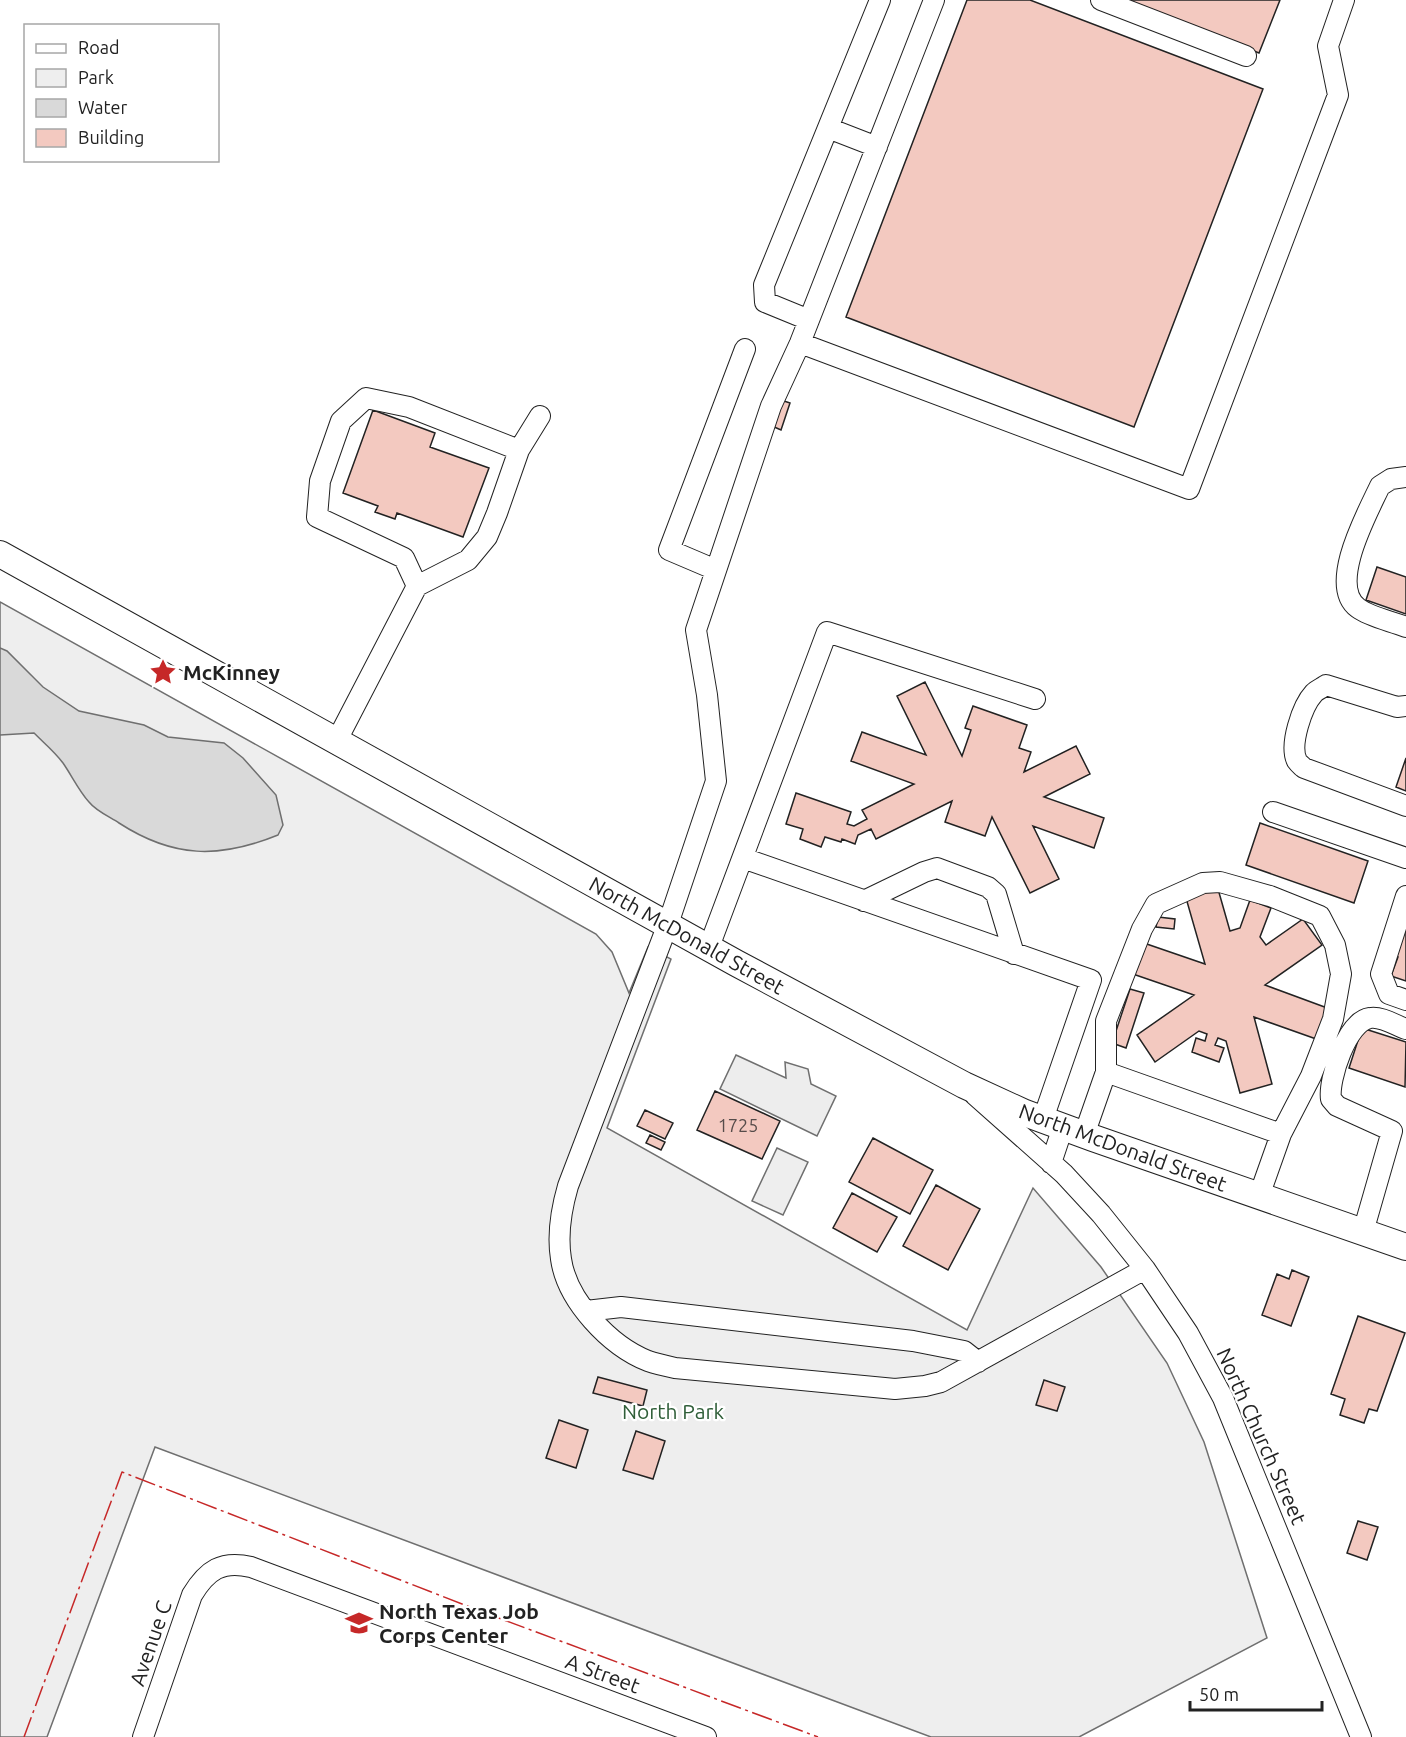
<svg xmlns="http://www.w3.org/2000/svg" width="1406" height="1737" font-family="Ubuntu,sans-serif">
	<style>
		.green { fill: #eee; stroke: #6f6f6f; stroke-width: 1.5 }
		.parking { fill: #ededed; stroke: #6f6f6f; stroke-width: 1.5 }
		.water { fill: #d9d9d9; stroke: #6f6f6f; stroke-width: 1.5 }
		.building { fill: #f3c9c0; stroke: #222; stroke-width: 1.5 }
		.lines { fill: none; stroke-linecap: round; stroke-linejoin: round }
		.minor-casing { stroke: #222; stroke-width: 22 }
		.major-casing { stroke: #222; stroke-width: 28 }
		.minor { stroke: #fff; stroke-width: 20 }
		.major { stroke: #fff; stroke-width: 26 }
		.power { stroke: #c62828; stroke-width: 1.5; stroke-dasharray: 21 4.5 3 4.5; stroke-linecap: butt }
		.labels { text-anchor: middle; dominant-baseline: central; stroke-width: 4.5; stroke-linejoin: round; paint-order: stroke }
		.number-label { font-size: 18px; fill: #564c4a }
		.poi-label { font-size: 21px; font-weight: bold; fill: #222; stroke: #fff; text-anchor: start }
		.street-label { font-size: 21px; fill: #222; stroke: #fff }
		.park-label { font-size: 21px; fill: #2f5e38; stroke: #fff }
	</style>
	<rect width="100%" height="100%" fill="#fff"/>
	<path class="green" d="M0 602 596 934 612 952 629 993 648 947 671 959 607 1128 967 1330 1033 1188 1101 1267 1167 1363 1204 1442 1267 1638 1079 1737H931L155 1447 47 1737H0Z
		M777 1148 808 1162 783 1215 752 1201Z"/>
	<path class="parking" d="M736 1055 786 1078 785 1062 808 1069 811 1084 836 1096 817 1136 720 1089Z"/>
	<path class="water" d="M0 648 7 651 43 687 79 711 144 725 168 737 224 743 243 758 276 795 283 825 278 835C219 859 173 858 119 823 110 817 96 811 89 802 79 791 72 776 63 763 55 752 44 743 34 733L0 735Z"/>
	<path class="building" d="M967 0H1030L1263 89 1134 427 846 317Z
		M1123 0H1280L1259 53Z
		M781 400 790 403 781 430 772 426Z
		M373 410 435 433 430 447 489 468 463 537 397 513 395 519 375 512 378 506 343 493Z
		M1377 567 1406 577V614L1366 600Z
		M925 682 962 756 971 730 965 728 973 706 1027 725 1019 748 1031 752 1024 772 1076 746 1090 774 1044 797 1104 818 1094 848 1033 826 1059 879 1030 893 992 817 985 836 945 822 952 801 876 839 871 829 858 835 855 844 842 839 841 842 825 837 821 847 800 839 803 829 786 824 796 793 851 812 847 824 854 826 867 819 862 810 914 784 851 761 862 732 926 755 897 696Z
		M1406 758V791L1396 787Z
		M1260 823 1368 861 1354 903 1246 865Z
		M1218 889 1230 931 1240 928 1250 900 1271 908 1260 937 1266 945 1303 919 1322 945 1265 985 1330 1009 1319 1040 1254 1017 1272 1084 1240 1093 1226 1041 1218 1038 1215 1045 1224 1048 1219 1062 1192 1052 1196 1038 1205 1041 1207 1034 1199 1031 1155 1062 1137 1035 1194 995 1127 972 1138 941 1205 964 1186 898Z
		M1406 910V981L1391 976 1398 957 1391 954Z
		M1158 917 1175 919 1174 929 1156 927Z
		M1130 989 1144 993 1126 1048 1112 1043Z
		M1362 1028 1406 1042 1405 1087 1349 1068Z
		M715 1091 780 1121 762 1159 697 1130Z
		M645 1110 673 1123 665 1139 637 1126Z
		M650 1135 665 1142 661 1150 646 1143Z
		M873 1138 933 1170 910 1214 849 1182Z
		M936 1185 980 1209 948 1270 903 1246Z
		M852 1193 897 1217 877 1252 833 1228Z
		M1292 1270 1309 1277 1291 1326 1262 1315 1277 1274 1289 1279Z
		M1358 1316 1405 1333 1377 1411 1369 1409 1364 1423 1340 1415 1345 1399 1331 1394Z
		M598 1377 647 1390 643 1406 593 1393Z
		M1044 1380 1065 1387 1057 1411 1036 1405Z
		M559 1420 588 1430 576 1468 546 1458Z
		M636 1431 665 1441 653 1479 623 1470Z
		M1358 1521 1378 1527 1367 1560 1347 1553Z"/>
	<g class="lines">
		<defs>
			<path id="minor" d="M934 0 800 343 771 406 696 630 707 695 716 781 668 924 568 1186C561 1210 557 1234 561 1259 567 1301 610 1346 648 1361 657 1364 666 1366 675 1368L895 1389 925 1386 941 1382 1145 1269
				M1101 0 1246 56
				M828 128 877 147
				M809 320 765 302 764 285 880 0
				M800 343 1189 489 1338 95 1328 46 1344 0
				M1406 477 1391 479 1380 486C1368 512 1327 585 1358 608 1370 617 1391 621 1406 627
				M716 570 669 550 745 349
				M417 586 404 558 317 517 320 481 341 421 366 398 409 407 519 450
				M1406 706 1397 707 1326 685C1322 688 1317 690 1314 693 1302 706 1289 745 1297 761 1299 764 1302 766 1304 768L1406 806
				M337 740 417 586 468 560 487 537 497 513 519 450 540 416
				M1273 812 1406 858
				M743 858 1091 980 1043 1119
				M1406 896 1381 974 1389 994 1406 1000
				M864 901 924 872 937 868 988 887 996 894 1014 954
				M709 947 827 632 1035 699
				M1106 1072V1021L1142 929 1156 904 1203 883 1220 882 1270 896 1320 916 1335 945 1341 974 1333 1019 1311 1076 1281 1134
				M975 1095 1064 1174 1101 1214 1145 1269 1188 1333 1223 1398 1361 1737
				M1084 1135 1106 1072 1281 1134 1259 1196
				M1051 1163 1063 1127
				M1363 1232 1392 1131 1337 1106 1331 1099C1328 1080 1347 1021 1370 1018 1381 1016 1395 1025 1406 1029
				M586 1311 621 1307 913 1341 964 1351 978 1362
				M143 1737 192 1595C207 1570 222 1560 251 1567L706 1737"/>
			<path id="major" d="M0 554 736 963 964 1085 1025 1113 1093 1138 1406 1247"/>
		</defs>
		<use href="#minor" class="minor-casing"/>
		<use href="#major" class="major-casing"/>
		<use href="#minor" class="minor"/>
		<use href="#major" class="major"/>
		<path class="power" d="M24 1737 122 1472 488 1614 818 1737"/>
	</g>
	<defs>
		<symbol id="sight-bare" viewBox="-9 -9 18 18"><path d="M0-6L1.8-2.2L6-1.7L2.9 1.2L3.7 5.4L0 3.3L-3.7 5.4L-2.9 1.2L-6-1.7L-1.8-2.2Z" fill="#c62828" stroke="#fff" stroke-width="2.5" paint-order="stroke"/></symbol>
		<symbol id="school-bare" viewBox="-9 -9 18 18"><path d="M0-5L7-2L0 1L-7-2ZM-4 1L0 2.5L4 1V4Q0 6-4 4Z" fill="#c62828" stroke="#fff" stroke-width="2.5" paint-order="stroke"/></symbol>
	</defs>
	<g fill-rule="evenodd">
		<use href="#sight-bare" x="144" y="653" width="38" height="38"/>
		<use href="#school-bare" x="340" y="1604" width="38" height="38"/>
	</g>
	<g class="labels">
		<g class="number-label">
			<text x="738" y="1125">1725</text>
		</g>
		<g class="poi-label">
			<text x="183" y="672">McKinney</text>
			<text x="379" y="1611">North Texas Job<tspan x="379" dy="24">Corps Center</tspan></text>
		</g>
		<g class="street-label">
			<text transform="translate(687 935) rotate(29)">North McDonald Street</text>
			<text transform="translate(1123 1147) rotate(20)">North McDonald Street</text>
			<text transform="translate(1262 1436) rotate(66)">North Church Street</text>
			<text transform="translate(150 1643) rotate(-71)">Avenue C</text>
			<text transform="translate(603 1673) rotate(20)">A Street</text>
		</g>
		<g class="park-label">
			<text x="673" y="1411">North Park</text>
		</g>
	</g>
	<rect x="24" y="24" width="195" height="138" fill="#ffffff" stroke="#a7a7a7" stroke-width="1.5"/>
	<rect x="36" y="44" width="30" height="9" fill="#ffffff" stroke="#a7a7a7" stroke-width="1.5"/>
	<text x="78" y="54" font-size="18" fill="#222222">Road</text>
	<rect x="36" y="69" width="30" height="18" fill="#eeeeee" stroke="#a7a7a7" stroke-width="1.5"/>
	<text x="78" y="84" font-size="18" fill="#222222">Park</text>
	<rect x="36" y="99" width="30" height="18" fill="#d9d9d9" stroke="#a7a7a7" stroke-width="1.5"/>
	<text x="78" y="114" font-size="18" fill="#222222">Water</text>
	<rect x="36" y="129" width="30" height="18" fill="#f3c9c0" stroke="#a7a7a7" stroke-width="1.5"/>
	<text x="78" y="144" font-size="18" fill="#222222">Building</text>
	<path d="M1190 1701v9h132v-9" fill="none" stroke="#222222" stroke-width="3"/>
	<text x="1199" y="1701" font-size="18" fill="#222222" stroke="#ffffff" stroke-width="4.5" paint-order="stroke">50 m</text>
</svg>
